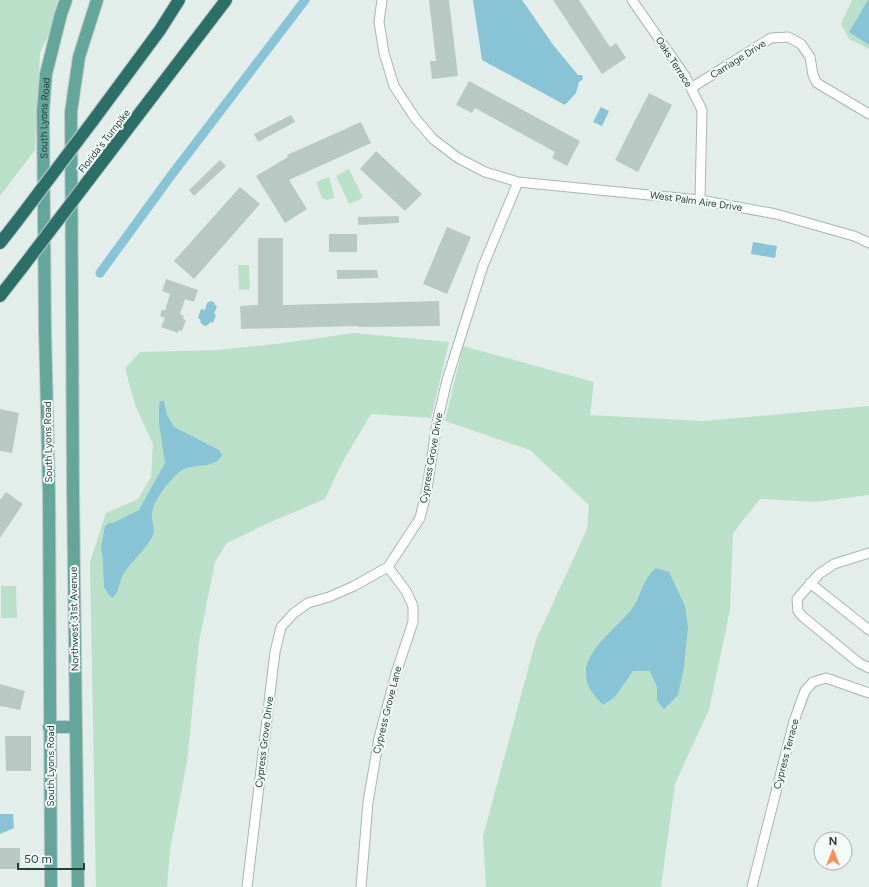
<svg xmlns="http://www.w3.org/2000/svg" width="869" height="887" font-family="Figtree,sans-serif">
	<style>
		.green { fill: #bbe0c9 }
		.water { fill: #88c3d6 }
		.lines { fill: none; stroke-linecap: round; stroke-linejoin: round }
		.canal { stroke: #88c3d6; stroke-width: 9 }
		.building { fill: #b8c9c4 }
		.minor-casing { stroke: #a5b7b2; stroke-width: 11 }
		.major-casing { stroke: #c1cac8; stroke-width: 14 }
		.highway-casing { stroke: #c1cac8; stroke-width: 14 }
		.minor { stroke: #fff; stroke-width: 9 }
		.major { stroke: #65a69c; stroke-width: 12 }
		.highway { stroke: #2b6f68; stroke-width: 12 }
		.highway-bridge-casing { stroke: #c1cac8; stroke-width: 14; stroke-linecap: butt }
		.highway-bridge { stroke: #2b6f68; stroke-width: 12 }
		.labels { text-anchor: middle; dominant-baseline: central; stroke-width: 4; stroke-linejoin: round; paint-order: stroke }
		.street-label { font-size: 10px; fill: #22413c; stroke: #f4faf8 }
	</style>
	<rect width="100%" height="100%" fill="#e3eeea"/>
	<path class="green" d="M0 0H65L40 53 35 150 0 196Z
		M852 0H869V49L849 39 841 24Z
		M349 169 363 198 349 204 336 176Z
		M329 177 334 195V198L326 200 322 198 316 182Z
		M238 265H249L250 289 239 290Z
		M354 333 449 342 431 418 371 414 342 463 325 499 273 521 227 543 215 562 199 642 187 762 170 850 167 887H96L90 562 106 513 138 499 151 477 153 444 135 405 125 368 140 352 217 350 284 343Z
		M463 346 594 382 590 415 703 421 869 406V495L815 502 760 499 733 533 730 610 709 710 675 784 661 887H486L483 836 536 640 587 529 589 505 530 450 445 421Z
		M1 586H16L17 618H1Z"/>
	<path class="water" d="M473 0H522L554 46 578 75H582L583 79 579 82 576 93 565 105 482 60Z
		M868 0H869V45L849 32Z
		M601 107 609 111 602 126 593 122Z
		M753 242 777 246 775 258 751 254Z
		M211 301 214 302 215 305 217 306 214 314 216 315 213 323 211 322 206 326 203 325 200 322 201 320 198 318 201 309 205 310 207 303Z
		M160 401H164L167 415 174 427 219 450 222 455C215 468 200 464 187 468 179 470 171 480 166 486 160 494 150 508 152 519 153 527 156 528 152 537 146 549 132 561 124 573 118 582 121 588 113 598L109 595 104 587 103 561 101 547 105 526 109 523H113L139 510 165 463 159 424V408Z
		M656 568 669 572 685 606 688 628 684 667 678 695 664 709 657 701V687L650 671H633L614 698 603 705C561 665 606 640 631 610 642 596 641 581 656 568Z
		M0 814H13L14 828 0 834Z"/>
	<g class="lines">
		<path class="canal" d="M100 273 170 177 305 0"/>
	</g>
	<path class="building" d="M429 0H449L458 76 432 79 430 61H436Z
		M553 0H579L610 47 616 43 626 58 602 74Z
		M469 81 580 141 567 166 552 158 555 152 475 108 472 113 456 105Z
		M649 93 672 105 638 172 615 160Z
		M291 115 295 122 258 142 254 134Z
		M361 122 371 143 289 180 307 209 285 223 256 176 288 157 287 155Z
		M376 151 422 194 405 211 360 169Z
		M220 160 226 166 194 196 189 190Z
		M240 187 260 204 194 279 174 261Z
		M399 216V223L358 225V217Z
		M447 227 471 237 447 294 423 284Z
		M329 234H357V252H329Z
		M258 238H283V305L439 301 440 326 358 327V326L241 329 240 306 258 305Z
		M337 270H377L378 278 337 279Z
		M166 279 198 290 194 302 185 299 180 314 184 316 183 319 186 320 182 331 179 330 178 333 161 327 165 318 160 316 162 310H165L170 294 162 291Z
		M0 409 19 413 12 453 0 451Z
		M6 492 23 504 0 538V500Z
		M0 684 25 691 20 710 0 706Z
		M5 736H31V771H6Z
		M0 848H20V869H0Z"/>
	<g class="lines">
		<defs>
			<path id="minor" d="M382 0 379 22 384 53 394 86 415 118 433 139 458 158 485 172 518 182 700 200 776 214 854 236 869 243
				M632 0 685 76 702 110 700 200
				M691 88 771 38 788 37 801 44 810 57 813 75 817 83 869 114
				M869 553 834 564 819 574 797 599 798 611 802 616 859 663 869 668
				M810 583 869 630
				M247 887 275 652 281 627 294 613 308 603 329 597 354 586 388 567 420 518 427 489 437 423 447 380 483 266 518 182
				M361 887 368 802 379 738 397 670 413 622V606L406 591 388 567
				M752 887 762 847 794 721 805 691 813 682 826 678 869 693"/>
			<g id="major">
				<path d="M49 727H75"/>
				<path id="s1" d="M51 887 49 495 45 330 43 112 46 74 61 14 66 0"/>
				<path d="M78 887 73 493 71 112 79 57 97 0"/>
			</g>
			<path id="highway" d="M92 122 160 30 179 0
				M94 173 226 0
				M0 243 18 220
				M0 296 21 269"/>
		</defs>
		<use href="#minor" class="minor-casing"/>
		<use href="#major" class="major-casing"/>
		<use href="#highway" class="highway-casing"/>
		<use href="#minor" class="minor"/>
		<use href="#major" class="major"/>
		<use href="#highway" class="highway"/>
		<defs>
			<path id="highway-bridge" d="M18 220 92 122
				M21 269 94 173"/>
		</defs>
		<use href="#highway-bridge" class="highway-bridge-casing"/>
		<use href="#highway-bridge" class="highway-bridge"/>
	</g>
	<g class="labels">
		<g class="street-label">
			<text transform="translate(738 59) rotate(-32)">Carriage Drive</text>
			<text transform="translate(674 62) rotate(57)">Oaks Terrace</text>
			<text stroke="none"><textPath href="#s1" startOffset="769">South Lyons Road</textPath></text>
			<text transform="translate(104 141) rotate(-52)">Florida's Turnpike</text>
			<text transform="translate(696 201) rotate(8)">West Palm Aire Drive</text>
			<text transform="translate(48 442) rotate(-91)">South Lyons Road</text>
			<text transform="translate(431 458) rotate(-80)">Cypress Grove Drive</text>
			<text transform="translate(74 619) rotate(-91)">Northwest 31st Avenue</text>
			<text transform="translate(387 710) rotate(-76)">Cypress Grove Lane</text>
			<text transform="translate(264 742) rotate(-83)">Cypress Grove Drive</text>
			<text transform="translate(786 754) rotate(-75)">Cypress Terrace</text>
			<text transform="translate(50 766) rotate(-90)">South Lyons Road</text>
		</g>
	</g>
	<g transform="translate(833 851)"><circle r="19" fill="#f4faf8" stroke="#a0b0ad"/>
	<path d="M0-3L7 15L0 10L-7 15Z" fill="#fa8e55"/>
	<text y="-6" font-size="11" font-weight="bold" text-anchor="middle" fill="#22413c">N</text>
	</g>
	<path d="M18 863v6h66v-6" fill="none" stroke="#22413c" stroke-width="2"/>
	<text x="24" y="863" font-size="12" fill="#22413c" stroke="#f4faf8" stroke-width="3" paint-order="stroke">50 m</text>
</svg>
